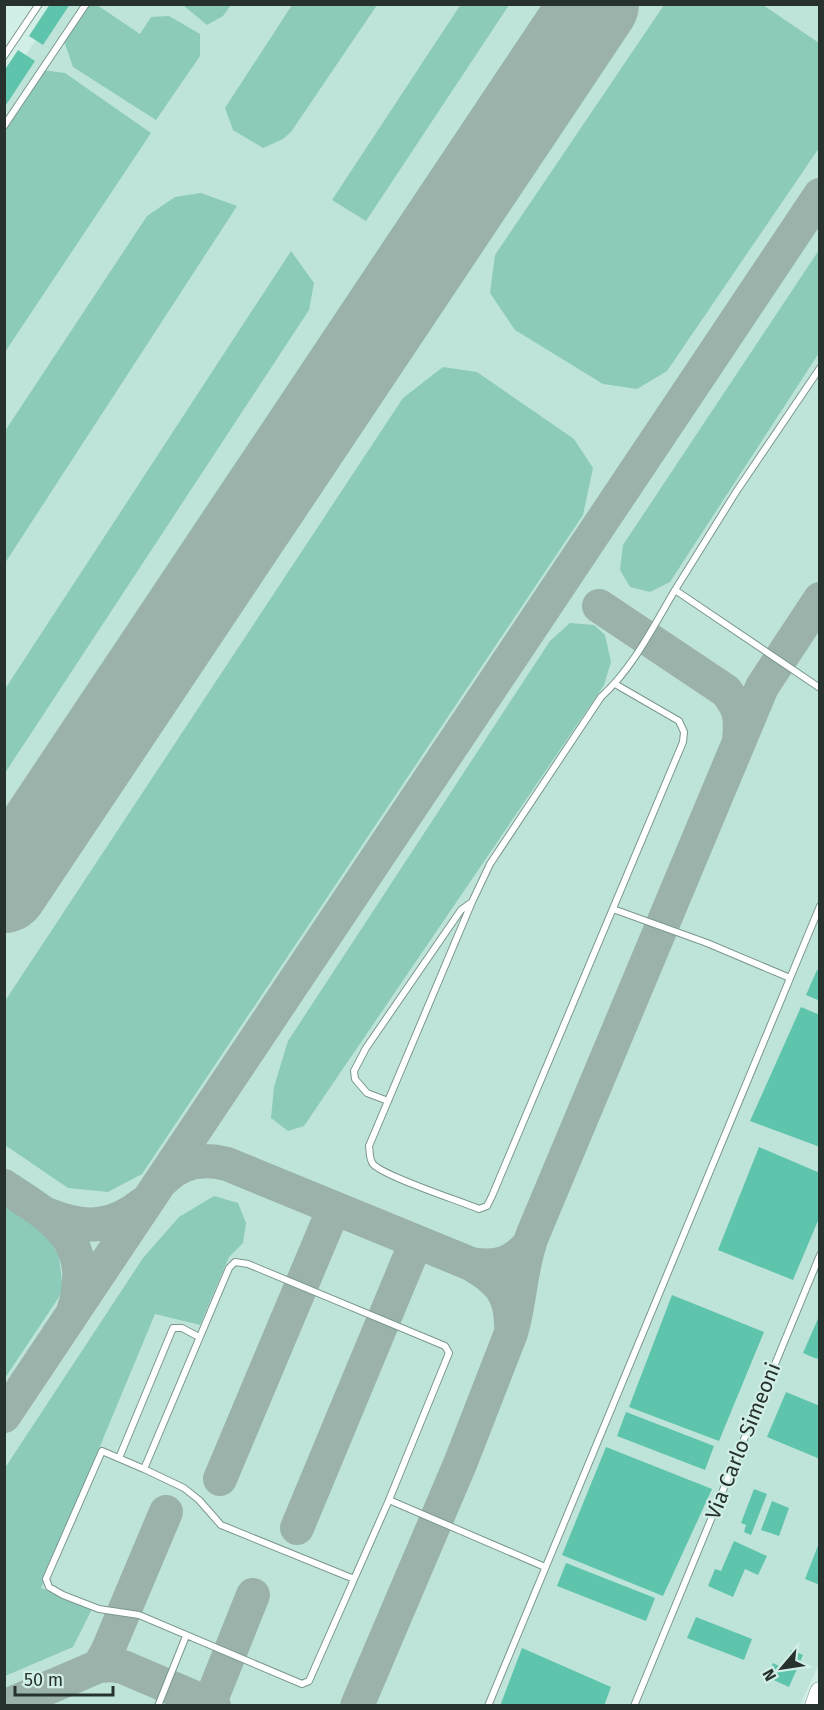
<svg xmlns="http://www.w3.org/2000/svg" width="824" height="1710" font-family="'Fira Sans',sans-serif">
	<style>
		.built { fill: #bee4d9 }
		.green { fill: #8ccab9 }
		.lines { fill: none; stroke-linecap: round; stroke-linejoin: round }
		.taxiway { stroke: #9ab2aa; stroke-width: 34 }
		.runway { stroke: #9ab2aa; stroke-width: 88 }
		.building { fill: #5fc4ac }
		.service-casing { stroke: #7b978f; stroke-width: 8 }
		.primary-casing { stroke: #7b978f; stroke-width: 21 }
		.service { stroke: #fff; stroke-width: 6 }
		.primary { stroke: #fff; stroke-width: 20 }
		.labels { text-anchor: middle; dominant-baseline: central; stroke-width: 4.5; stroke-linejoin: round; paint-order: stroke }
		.street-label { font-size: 21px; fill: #27322f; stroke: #d1efe6 }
	</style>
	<rect width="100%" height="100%" fill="#d1efe6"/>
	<path class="built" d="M59 5H819L820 1662 800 1705H5L4 88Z"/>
	<path class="green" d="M461 4 509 5 366 221 332 200Z
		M86 5H97L140 34 151 17 169 16 200 34V56L156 120 73 67 63 38Z
		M183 5H231L223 16 207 25Z
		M292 5H377L291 132 283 139 263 148 233 130 225 108Z
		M664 5H763L819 43V148L667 371 637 389 603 384 515 330 490 293 495 255Z
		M42 70 65 73 151 133 5 352V126Z
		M201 193 237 206 5 563V431L147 216 175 197Z
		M819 250V353L670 582 650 592 630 587 620 570 623 545Z
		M291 251 314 283 309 310 5 773V689Z
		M443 367 477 372 574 439 593 468 583 515 142 1174 108 1192 68 1188 5 1145V1001L403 398Z
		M570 623 594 625 605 635 611 662 604 685 304 1126 288 1131 271 1118 274 1087 288 1041 550 641Z
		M214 1196 238 1203 246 1223 243 1243 229 1257 200 1325 155 1314 41 1588 92 1609 73 1647 5 1676V1468L143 1258 179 1217Z
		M5 1202 39 1223 59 1256 63 1291 5 1378Z"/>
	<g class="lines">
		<path class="taxiway" d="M599 606 726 691C741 710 741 718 739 741
			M164 1179C181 1161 203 1158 227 1164L471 1264
			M4 1186C39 1210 83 1231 79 1281 78 1290 78 1299 74 1308
			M49 1215C86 1230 113 1228 144 1203
			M511 1325C511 1292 497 1279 471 1264 495 1268 510 1265 528 1246
			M4 1416 820 195
			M220 1479 334 1208
			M297 1528 416 1242
			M99 1666 107 1652 166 1512
			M209 1705 253 1595
			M6 1706 99 1666 112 1665 123 1667 214 1706
			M357 1706 460 1464 511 1333C521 1300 520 1266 533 1234L762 687 820 599"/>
		<path class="runway" d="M4 889 595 4"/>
	</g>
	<path class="building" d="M50 4H70L43 45 29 36Z
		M18 50 35 61 4 108V71Z
		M817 970 820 971V1001L806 995Z
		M801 1007 820 1015V1147L750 1121Z
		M759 1147 820 1173V1216L793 1280 718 1250Z
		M672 1295 764 1332 719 1441 629 1407Z
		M820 1314V1353L817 1359 803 1353Z
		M786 1392 820 1406V1459L767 1437Z
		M626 1412 714 1446 705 1470 617 1436Z
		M606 1447 712 1489 663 1596 562 1555Z
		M754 1489 767 1494 751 1535 744 1532 746 1525 741 1523Z
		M772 1501 789 1508 779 1536 761 1530Z
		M734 1541 767 1556 758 1575 745 1569 733 1597 708 1586 715 1569 721 1571Z
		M819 1543H820V1585L805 1579Z
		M566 1563 655 1598 646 1621 557 1586Z
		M696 1617 752 1639 744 1660 687 1638Z
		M522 1648 611 1687 604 1706H500Z
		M791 1650 803 1655 789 1687 767 1677 773 1663 783 1668Z"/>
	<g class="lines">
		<defs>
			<path id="service" d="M4 56 39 4
				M4 126 86 4
				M820 368 736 492 675 590 820 688
				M472 902 369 1146C370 1152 369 1159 373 1164 383 1176 460 1201 479 1209L487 1206 492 1196 683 742 684 732 679 721 615 684
				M613 909 707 943 790 978
				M388 1101 367 1093 355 1079 354 1071 366 1048 461 910 472 902 490 864 601 697C633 668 653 627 675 590
				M235 1262 248 1264 445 1346 449 1353 389 1500 309 1681 302 1684 139 1615 99 1609 63 1595 49 1587 46 1579 102 1451 144 1469 229 1268Z
				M119 1458 173 1328H182L199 1337
				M144 1469 184 1488 199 1500 221 1525 354 1579
				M389 1500 545 1567
				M158 1706 186 1636
				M488 1706 820 906
				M634 1706 820 1255"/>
			<path id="primary" d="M815 1706 820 1692"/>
		</defs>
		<use href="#service" class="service-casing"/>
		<use href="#primary" class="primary-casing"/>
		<use href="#service" class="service"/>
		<use href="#primary" class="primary"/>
	</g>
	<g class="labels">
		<g class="street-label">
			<text transform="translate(743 1441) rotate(-68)">Via Carlo Simeoni</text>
		</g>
	</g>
	<rect width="824" height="1710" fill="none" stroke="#27322f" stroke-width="12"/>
	<g transform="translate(782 1668) rotate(241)" stroke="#d1efe6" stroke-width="4.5" paint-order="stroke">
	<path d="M0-4.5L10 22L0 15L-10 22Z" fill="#27322f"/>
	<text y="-9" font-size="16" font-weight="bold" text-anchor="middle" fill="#27322f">N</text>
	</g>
	<path d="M15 1686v9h98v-9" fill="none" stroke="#27322f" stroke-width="3"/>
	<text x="24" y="1686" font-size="18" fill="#27322f" stroke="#d1efe6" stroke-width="4.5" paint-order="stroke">50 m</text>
</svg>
